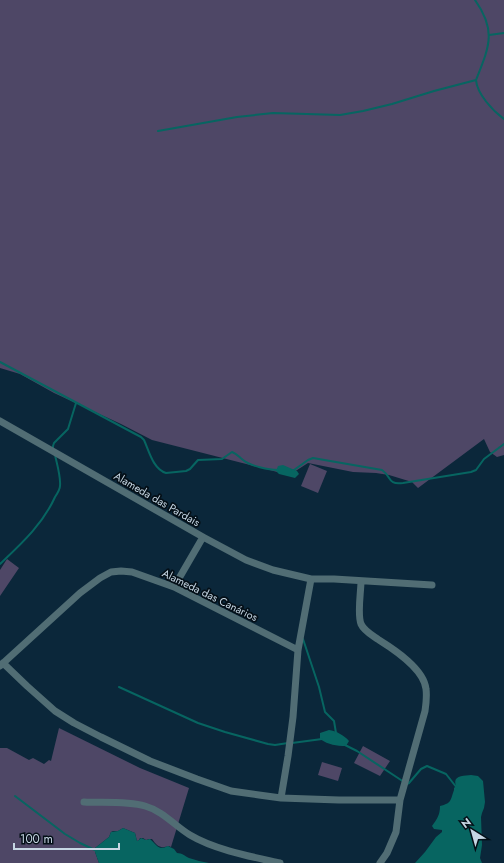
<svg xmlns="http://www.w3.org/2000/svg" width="504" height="863" font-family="Jost,sans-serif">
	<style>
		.green { fill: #4e4766 }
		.water { fill: #076561 }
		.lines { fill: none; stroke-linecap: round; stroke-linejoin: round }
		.stream { stroke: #076561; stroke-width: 2 }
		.minor { stroke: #516d74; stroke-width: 7 }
		.labels { text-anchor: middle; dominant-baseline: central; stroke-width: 3.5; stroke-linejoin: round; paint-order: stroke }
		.street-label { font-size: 11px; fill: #c6d6e3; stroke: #040f17 }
	</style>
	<rect width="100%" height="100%" fill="#0b273a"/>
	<path class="green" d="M0 0H504V455L497 457 490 452 484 439 418 488 412 482 389 475 376 473 353 472 308 463 294 472 285 474 152 440 121 424 54 393 20 374 0 368Z
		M310 464 327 471 318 493 301 486Z
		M7 559 19 568 0 596V570Z
		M59 728 140 768 189 788 171 847 169 846C160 849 157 846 152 839H149L146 840 143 838H140L139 840 137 841 135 833 123 828 118 831H113L111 832 109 837 95 848V852L99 863H0V748H7L29 760 33 758 44 764 49 760 51 761Z
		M363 746 390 761 380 776 354 763Z
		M322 762 342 768 338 781 318 775Z"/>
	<path class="water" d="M283 465 297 471 299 474 295 478 279 474 276 471 278 466Z
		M329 730C336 731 344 735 349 741L346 746C336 746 329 745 320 739V733Z
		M471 775 478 776 483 781 485 802 484 808 482 813 481 817 482 845 480 858 482 863H415L425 852 436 837 442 832V830L434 829 432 826C437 819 440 815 440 806 452 803 450 801 454 790V788L456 786C452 775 464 776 471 775Z
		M123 828 135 833 137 841 139 840 141 838 146 840 150 839C157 845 158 851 168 846L174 849 177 853C182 853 185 856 189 858 196 860 202 862 209 863H99L95 852V848L109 837 111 832 118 831Z"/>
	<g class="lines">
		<path class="stream" d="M475 0C497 31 489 47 476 80 477 94 493 111 504 119
			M489 35 504 33
			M158 131 237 117 273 113 340 115 363 111 392 104 434 91 476 80
			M0 362 141 437 144 440C149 451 153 469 166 473L186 471 190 469 198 460 222 459 232 452C237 454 239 457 243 460 250 466 269 470 278 470
			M53 449V446L54 443 68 429 76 403
			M292 470H294L308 460 313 458 382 470C392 477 387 485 403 483L471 472 476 470 484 459 504 444
			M0 564C21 544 43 524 55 497 57 494 60 489 60 486 61 477 57 464 55 455
			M303 639 319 687 325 712 334 721 336 733
			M119 687 198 723 225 732 268 744 275 745 288 743
			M292 743 322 739
			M345 745 357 751 404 782
			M407 784 409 783 421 769 427 766 446 774 457 788
			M15 796 65 834 80 843 97 851"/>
		<path class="minor" d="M0 421 203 537 246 560 273 570 311 579
			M361 581C361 592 357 614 361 624 364 631 372 635 379 640 395 650 424 669 426 689 427 696 426 704 425 711L400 800 396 832 387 853 380 863
			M174 587 203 537
			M3 663 27 686 55 711 74 723 101 737 150 761 197 779 231 791 259 795 281 798 339 800H400
			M0 666 80 593 100 578 111 572 121 571 132 572 174 587 298 650
			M281 798 288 756 293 717 298 650 311 579H334L432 585
			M84 802C102 803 127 801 145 806 163 811 175 826 190 835 215 850 253 857 280 863"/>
	</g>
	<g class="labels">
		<g class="street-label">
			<text transform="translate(157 499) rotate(30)">Alameda das Pardais</text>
			<text transform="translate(210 595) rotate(26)">Alameda das Canários</text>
		</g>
	</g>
	<g transform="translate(472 831) rotate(323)" stroke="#040f17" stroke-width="3" paint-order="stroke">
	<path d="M0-3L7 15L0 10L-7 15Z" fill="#c6d6e3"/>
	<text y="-6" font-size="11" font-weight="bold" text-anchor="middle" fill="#c6d6e3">N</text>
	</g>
	<path d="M14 843v6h105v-6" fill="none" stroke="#c6d6e3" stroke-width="2"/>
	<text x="20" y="843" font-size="12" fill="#c6d6e3" stroke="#040f17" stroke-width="3" paint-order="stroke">100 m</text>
</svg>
